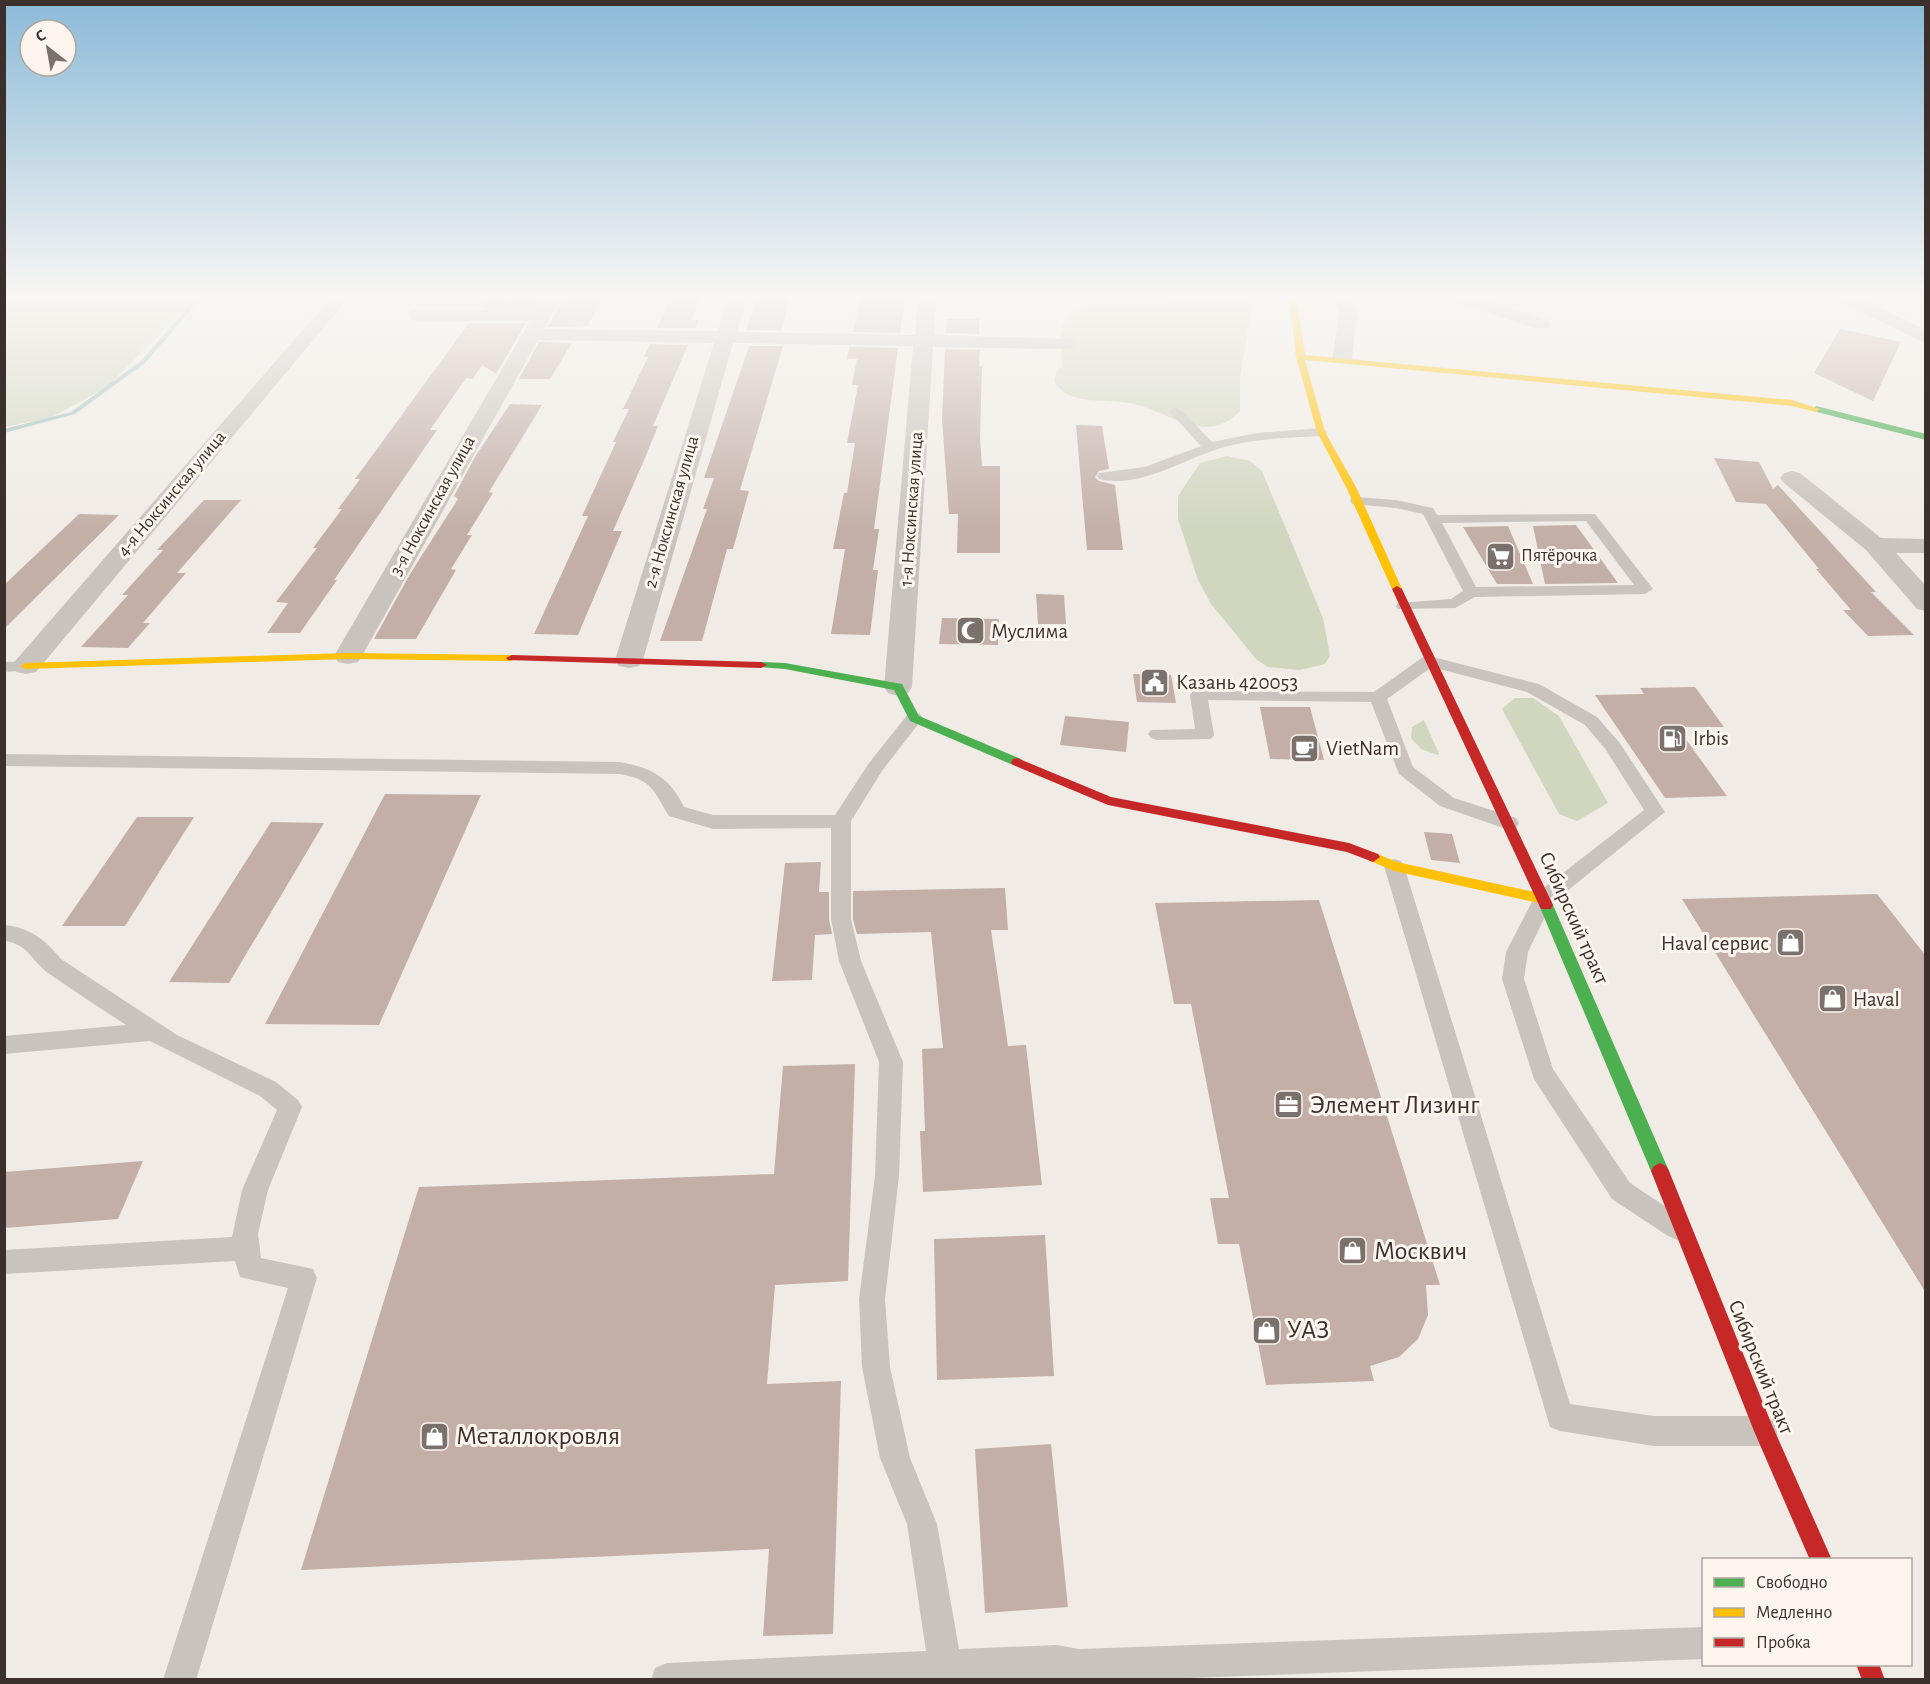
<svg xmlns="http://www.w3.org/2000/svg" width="1930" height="1684" font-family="'Alegreya Sans',sans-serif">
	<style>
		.green { fill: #d1d6bf }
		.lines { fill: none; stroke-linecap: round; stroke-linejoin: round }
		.stream { fill: #a1c2c1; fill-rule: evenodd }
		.building { fill: #c3afa7 }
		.lane { fill: #c9c3be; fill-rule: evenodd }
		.street { fill: #c9c3be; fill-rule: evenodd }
		.fast { fill: #4caf50; fill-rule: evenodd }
		.slow { fill: #ffc107; fill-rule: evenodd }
		.jam { fill: #c62828; fill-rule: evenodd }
		.labels { text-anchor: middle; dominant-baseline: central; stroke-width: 6; stroke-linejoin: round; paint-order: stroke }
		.far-street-label { font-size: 18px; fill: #3b302b; stroke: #fbf5ee }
		.far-poi-label { font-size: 18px; fill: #3b302b; stroke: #fbf5ee; text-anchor: start }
		.poi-label { font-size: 21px; fill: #3b302b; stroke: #fbf5ee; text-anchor: start }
		.street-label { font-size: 21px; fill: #3b302b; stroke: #fbf5ee }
		.near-poi-label { font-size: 26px; fill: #3b302b; stroke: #fbf5ee; text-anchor: start }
	</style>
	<rect width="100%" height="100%" fill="#f0ebe5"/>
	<path class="green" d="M5 295H199L107 387 52 417 5 427Z
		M1199 295H1254L1240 377V411C1206 448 1166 409 1129 403 1103 398 1069 407 1054 381L1057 371 1062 367C1062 356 1059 340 1062 329 1074 284 1166 315 1199 295Z
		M1227 456 1250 461 1262 471 1323 618 1330 656 1325 664 1300 670 1268 667 1257 660 1211 604 1198 580 1178 519V496L1200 463Z
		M1515 698H1533L1559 716 1608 803 1577 821 1559 814 1502 709Z
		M1424 720 1439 754 1438 755 1421 749 1411 738 1412 727Z"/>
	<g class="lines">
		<path class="stream" d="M198 295H204L145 363 75 414 4 433V429L71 412 141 361Z"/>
	</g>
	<path class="building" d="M574 295H605L587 326 548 327 563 299H571Z
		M673 295H702L691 320H699L695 328H657Z
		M760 295H791L781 330H746Z
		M861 295H892L891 298H905L900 333 853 332Z
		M488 299H540L535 308 481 307Z
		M947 319H979V334L946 333Z
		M469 323H526L496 374 482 365 473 379 466 378 430 430H437L334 580H337L300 633H267L288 603 276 602 317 548H313L342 509H338L360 479H355Z
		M1840 329 1901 342 1873 401 1814 373Z
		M539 342 572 343 550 379H519Z
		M650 344 688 345 653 426H658L645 458 613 531H622L578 635 534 634 588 516H582L616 442H613L629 409H623L648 357H644Z
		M749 346H783L740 490 749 491 733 549H727L702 641H660L707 509H703L714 478H704Z
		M849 347 898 348 874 529H879L873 570H878L870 635 831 634 845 549H833L844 493H847L855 443H847L858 385H852L857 359H847Z
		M945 349 980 350 979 366H982L980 438 982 466H1000V553H957L958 514H949L942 419Z
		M510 404 542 405 489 492 493 493 467 535H472L451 569 456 570 416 639H374L410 574 458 499 454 496 475 457Z
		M1076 425 1102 426 1109 469 1099 471 1095 477 1099 481 1115 485 1123 550H1087Z
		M1714 458 1759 462 1773 489 1778 485 1876 592H1871L1914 635 1868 636 1843 610H1851L1816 569H1819L1766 504 1736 502Z
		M204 500H241L177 573H186L143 623H150L128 648 81 647 128 595H122L163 550H157Z
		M79 514 119 515 4 629V585Z
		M1576 525 1618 583 1545 584 1533 526Z
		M1508 526 1533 584H1497L1463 527Z
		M1036 594 1064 595 1066 624H1038Z
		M942 618 999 619 998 645 939 644Z
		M1133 674 1171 675 1176 703 1137 702Z
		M1695 687 1724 727H1677L1727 796 1665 798 1595 695 1644 694 1640 688Z
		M1260 707H1310L1324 760 1270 759Z
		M1065 716 1129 722 1126 752 1060 745Z
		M385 794 481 795 379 1025 265 1024Z
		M137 817H194L125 926H62Z
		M271 822 324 823 229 983 169 982Z
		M1424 832 1452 834 1460 863 1431 860Z
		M821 862 819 892H829V919L832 934 815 935 812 980 772 981 785 863Z
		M1005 888 1008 930H991L1008 1046 1026 1045 1042 1185 923 1192 920 1131H925L922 1049 943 1048 931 932 857 934 853 919V891Z
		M1877 894 1926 956V1293L1682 899Z
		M1319 900 1440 1285H1426L1428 1315 1418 1339 1399 1357 1370 1366 1374 1381 1266 1385 1239 1244H1218L1210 1198H1229L1191 1004H1174L1155 903Z
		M855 1064 848 1281 775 1285 767 1384 841 1381 833 1634 763 1636 769 1549 301 1570 419 1187 774 1174 783 1066Z
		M143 1161 118 1219 4 1228V1172Z
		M1045 1235 1054 1376 937 1380 934 1239Z
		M1051 1444 1068 1607 985 1613 975 1449Z"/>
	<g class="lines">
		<path class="lane" d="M1132 295H1165L1160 298 1136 299 1132 298Z
			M1175 407 1184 413 1212 442 1257 433 1321 428 1327 432 1321 436C1289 438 1255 438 1224 447 1185 458 1141 489 1099 479L1097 476 1099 473 1145 467 1201 446 1169 411Z
			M1357 497 1396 500 1428 507 1433 508 1437 515 1595 514 1653 589 1645 594 1475 597 1455 608 1398 609 1396 606 1398 603 1451 599 1463 591 1423 514 1396 508 1352 504 1350 501 1352 498ZM1586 521 1634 585 1476 587 1442 523Z
			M1429 656 1539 684 1597 717 1619 742 1665 812 1551 904 1528 952 1524 979 1553 1069 1630 1183 1686 1220 1690 1228 1686 1236 1677 1240 1668 1236 1612 1199 1534 1079 1502 979 1506 952 1536 894 1644 810 1606 750 1585 725 1527 692 1432 667 1387 699 1413 767 1454 798 1516 818 1519 823 1516 828 1509 830 1440 806 1399 774 1371 702 1208 700 1214 735 1211 739 1157 740 1151 738 1148 734 1151 730 1195 729 1190 695 1193 691 1374 692 1423 657Z
			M26 661 32 662 34 666 32 670 4 672V662Z
			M914 713 920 714 923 718 882 771 851 821V919L861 961 903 1062 899 1176 885 1299 890 1367 910 1458 937 1524 959 1649 1057 1645 1079 1649 1704 1627V1659L1133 1680C1093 1680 1053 1678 1014 1680H651L655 1668 667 1663 926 1651 907 1524 880 1458 862 1367 859 1299 875 1176 879 1062 839 961 831 919V828L713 829 669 816C653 790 652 779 619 774L4 766V754L619 762C650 767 670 777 684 807L713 815H835L869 763 908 714Z
			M1394 859 1401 861 1404 866 1570 1404 1654 1416H1764L1774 1421 1779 1431 1774 1441 1764 1446H1654L1560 1431 1550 1427 1384 866 1387 861Z
			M4 925C29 927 46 940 61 959L177 1035 276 1082 298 1100 302 1107 268 1190 258 1234 261 1258 313 1269 317 1278 196 1680H163L288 1288 240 1277 235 1261 4 1274V1250L232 1237 242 1190 277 1110 260 1096 150 1041 4 1054V1036L126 1025C100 1008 74 991 48 973 32 961 27 943 4 941Z"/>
		<path class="street" d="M333 295H351L36 672 26 674 16 672 12 666 16 660Z
			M545 295H563L544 329 718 331 729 295H747L737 332 915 335 918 295H936L934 335 1074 339 1077 343 1074 347 1067 349 933 347 912 687 908 693 898 696 888 693 884 687 913 346 733 343 643 660 639 666 629 668 619 666 615 660 714 343 538 340 362 656 358 662 348 664 338 662 334 656 530 321H418L411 319 409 315 411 311 418 309 536 310Z
			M1333 295H1351L1357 314 1352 359 1349 363H1335L1332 359 1339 314Z
			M1443 295H1469L1548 320 1550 324 1548 328H1534L1446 299Z
			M1832 295H1854L1926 330V344L1835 299Z
			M1792 471 1800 473 1881 538 1926 539V553H1896L1926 586V611L1917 609 1866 550 1784 483 1780 478 1784 473Z"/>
		<path class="fast" d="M1816 406 1926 434V440L1813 411 1812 409Z
			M761 662 785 663 902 684 919 716 1021 759 1023 762 1021 765H1013L910 721 894 690 785 669 757 667V663Z
			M1546 900 1551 901 1553 905 1669 1171 1666 1176 1660 1179 1654 1176 1651 1171 1539 905 1541 901Z"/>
		<path class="slow" d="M1289 295H1296L1305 355 1792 400 1820 409 1816 412 1792 406 1305 360 1325 432 1356 487 1402 589 1397 592 1392 589 1346 487 1317 432 1296 357Z
			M348 653 512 655 518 658 512 661 348 659 26 669 20 666 26 663Z
			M1373 852 1397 862 1543 894 1548 895 1550 899 1548 903 1543 904 1394 871 1368 860 1366 857 1368 854Z"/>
		<path class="jam" d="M1397 586 1402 589 1553 905 1551 909H1541L1539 905 1392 589Z
			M512 655 761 662 767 665 761 668 508 660 506 658Z
			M1017 758 1111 797 1349 843 1378 854 1380 857 1373 862 1347 852 1108 805 1013 765 1011 762 1013 759Z
			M1660 1163 1666 1166 1669 1171 1772 1425 1832 1560H1810L1754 1431 1651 1171 1654 1166Z
			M1856 1664H1879L1885 1680H1862Z"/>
	</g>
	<linearGradient id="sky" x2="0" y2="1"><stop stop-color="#8bbad8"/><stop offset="0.56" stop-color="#f8f6f3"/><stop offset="1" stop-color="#f8f6f3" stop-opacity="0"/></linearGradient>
	<rect width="1930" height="530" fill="url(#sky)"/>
	<defs>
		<symbol id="supermarket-square" viewBox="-11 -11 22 22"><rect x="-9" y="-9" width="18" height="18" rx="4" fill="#7a716c" stroke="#fbf5ee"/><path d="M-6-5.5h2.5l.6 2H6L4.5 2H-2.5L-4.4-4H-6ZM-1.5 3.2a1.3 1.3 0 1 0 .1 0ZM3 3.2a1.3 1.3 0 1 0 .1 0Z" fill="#fff"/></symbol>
		<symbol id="mosque-square" viewBox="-11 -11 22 22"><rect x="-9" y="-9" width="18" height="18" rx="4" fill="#7a716c" stroke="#fbf5ee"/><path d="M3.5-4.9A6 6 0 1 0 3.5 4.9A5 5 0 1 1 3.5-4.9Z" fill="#fff"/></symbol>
		<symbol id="civic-square" viewBox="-11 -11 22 22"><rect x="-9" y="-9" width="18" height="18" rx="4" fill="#7a716c" stroke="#fbf5ee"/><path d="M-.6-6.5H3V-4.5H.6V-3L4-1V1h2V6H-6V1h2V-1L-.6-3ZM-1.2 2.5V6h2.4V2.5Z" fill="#fff"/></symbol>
		<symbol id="fuel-square" viewBox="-11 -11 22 22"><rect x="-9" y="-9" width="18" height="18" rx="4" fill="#7a716c" stroke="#fbf5ee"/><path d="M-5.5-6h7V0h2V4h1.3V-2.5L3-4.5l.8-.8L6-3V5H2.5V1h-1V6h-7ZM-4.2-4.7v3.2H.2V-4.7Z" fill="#fff"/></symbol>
		<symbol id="cafe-square" viewBox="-11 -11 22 22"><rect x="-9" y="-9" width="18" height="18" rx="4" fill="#7a716c" stroke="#fbf5ee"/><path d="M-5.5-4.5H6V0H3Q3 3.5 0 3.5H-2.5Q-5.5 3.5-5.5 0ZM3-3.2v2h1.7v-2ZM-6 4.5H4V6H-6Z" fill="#fff"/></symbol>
		<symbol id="shop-square" viewBox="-11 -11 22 22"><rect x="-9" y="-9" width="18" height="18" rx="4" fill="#7a716c" stroke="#fbf5ee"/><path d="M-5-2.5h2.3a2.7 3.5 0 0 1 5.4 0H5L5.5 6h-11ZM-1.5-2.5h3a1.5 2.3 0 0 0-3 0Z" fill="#fff"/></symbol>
		<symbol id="office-square" viewBox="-11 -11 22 22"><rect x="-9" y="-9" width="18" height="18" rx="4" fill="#7a716c" stroke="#fbf5ee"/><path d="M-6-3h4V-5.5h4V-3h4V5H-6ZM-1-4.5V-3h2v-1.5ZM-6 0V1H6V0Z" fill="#fff"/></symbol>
	</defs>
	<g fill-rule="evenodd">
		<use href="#supermarket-square" x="1484" y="540" width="33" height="33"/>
		<use href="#mosque-square" x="954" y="614" width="33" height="33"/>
		<use href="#civic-square" x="1138" y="666" width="33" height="33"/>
		<use href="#fuel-square" x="1656" y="722" width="33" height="33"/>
		<use href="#cafe-square" x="1288" y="732" width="33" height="33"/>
		<use href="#shop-square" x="1774" y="926" width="33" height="33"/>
		<use href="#shop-square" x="1816" y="982" width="33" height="33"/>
		<use href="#office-square" x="1272" y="1088" width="33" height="33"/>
		<use href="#shop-square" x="1336" y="1234" width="33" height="33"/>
		<use href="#shop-square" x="1250" y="1314" width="33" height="33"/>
		<use href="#shop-square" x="418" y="1420" width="33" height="33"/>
	</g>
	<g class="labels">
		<g class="far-street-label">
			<text transform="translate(172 494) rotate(-50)">4-я Ноксинская улица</text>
			<text transform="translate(433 506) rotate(-61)">3-я Ноксинская улица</text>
			<text transform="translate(912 509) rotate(-86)">1-я Ноксинская улица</text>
			<text transform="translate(672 512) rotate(-74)">2-я Ноксинская улица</text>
		</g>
		<g class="far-poi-label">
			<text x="1521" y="556">Пятёрочка</text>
		</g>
		<g class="poi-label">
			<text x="991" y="631">Муслима</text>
			<text x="1176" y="682">Казань 420053</text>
			<text x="1693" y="738">Irbis</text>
			<text x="1326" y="748">VietNam</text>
			<text x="1769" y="943" text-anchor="end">Haval сервис</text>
			<text x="1853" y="999">Haval</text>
		</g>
		<g class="street-label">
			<text transform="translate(1574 918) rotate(66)">Сибирский тракт</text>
			<text transform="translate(1761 1367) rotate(68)">Сибирский тракт</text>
		</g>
		<g class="near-poi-label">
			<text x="1310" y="1105">Элемент Лизинг</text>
			<text x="1374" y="1251">Москвич</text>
			<text x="1287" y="1330">УАЗ</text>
			<text x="456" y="1436">Металлокровля</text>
		</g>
	</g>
	<rect width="1930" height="1684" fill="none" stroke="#3b302b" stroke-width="12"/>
	<rect x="1702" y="1558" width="210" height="108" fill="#fbf5ee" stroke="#aea6a0" stroke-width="1.5"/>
	<rect x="1714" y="1578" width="30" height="9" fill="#4caf50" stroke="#aea6a0" stroke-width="1.5"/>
	<text x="1756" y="1588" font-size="18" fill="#3b302b">Свободно</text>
	<rect x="1714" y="1608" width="30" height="9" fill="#ffc107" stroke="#aea6a0" stroke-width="1.5"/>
	<text x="1756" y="1618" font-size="18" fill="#3b302b">Медленно</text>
	<rect x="1714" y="1638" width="30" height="9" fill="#c62828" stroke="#aea6a0" stroke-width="1.5"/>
	<text x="1756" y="1648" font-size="18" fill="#3b302b">Пробка</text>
	<g transform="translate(48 48) rotate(329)"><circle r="28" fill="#fbf5ee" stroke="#aea6a0" stroke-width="1.5"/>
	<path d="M0-4.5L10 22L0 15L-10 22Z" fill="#7a716c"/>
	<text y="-9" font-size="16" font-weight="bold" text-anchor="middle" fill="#3b302b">С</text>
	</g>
</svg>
